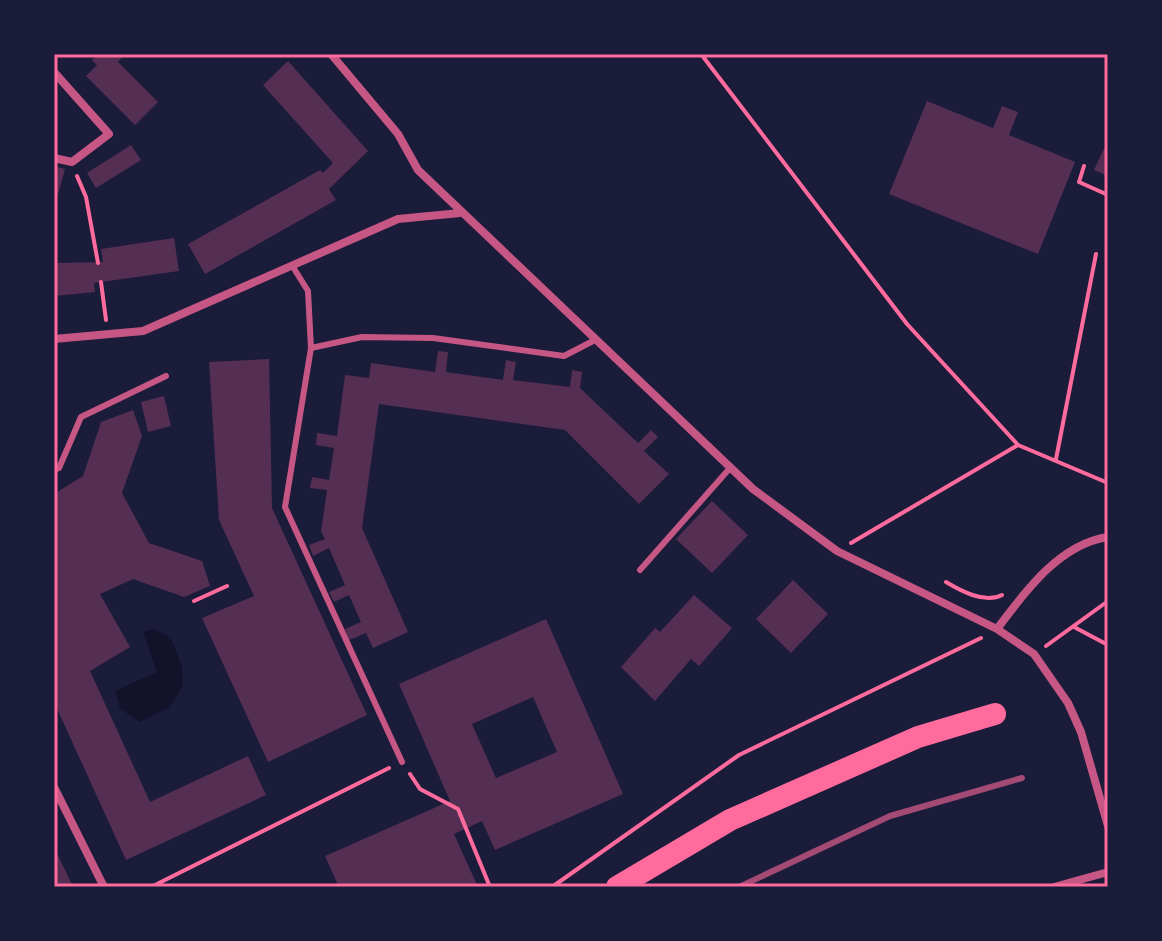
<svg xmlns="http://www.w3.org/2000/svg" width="1162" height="941" font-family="'Source Sans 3',sans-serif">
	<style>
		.water { fill: #12122b }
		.building { fill: #542f53; fill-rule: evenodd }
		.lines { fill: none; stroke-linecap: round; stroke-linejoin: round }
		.path { stroke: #ff6b9d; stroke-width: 4 }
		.service { stroke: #c65784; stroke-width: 6 }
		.minor { stroke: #c65784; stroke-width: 8 }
		.trunk { stroke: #ff6b9d; stroke-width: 22 }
		.rail { stroke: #a44b75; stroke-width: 6 }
		.neatline { fill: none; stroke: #ff6b9d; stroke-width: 3 }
	</style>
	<rect width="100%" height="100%" fill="#1b1b3a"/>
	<path class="water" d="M154 629 171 638 182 667 183 685 170 707 139 722 120 708 115 691 157 672 143 632Z"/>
	<path class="building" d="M98 54H125L118 62 158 102 135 125 86 76 97 65 92 60Z
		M288 61 368 151 329 189 336 200 205 274 188 244 320 170 323 173 333 163 263 85Z
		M927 101 993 128 1002 106 1018 112 1009 135 1075 162 1038 254 889 194Z
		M1108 140V176L1094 170Z
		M131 145 141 160 96 188 87 173Z
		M54 166 65 169 55 205H54Z
		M174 238 179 271 94 283 95 292 54 296V263L103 262 101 249Z
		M438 351 448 352 446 372 503 380 506 360 516 362 513 380 570 387 572 370 582 372 580 388 638 443 651 430 658 437 644 451 669 474 639 504 565 430 379 404 362 528 408 632 373 648 366 633 349 640 345 629 361 622 349 595 334 602 329 592 345 585 329 548 313 556 309 545 325 539 321 532 327 490 310 488 312 477 329 480 334 448 316 445 317 433 337 436 345 375 369 378 371 363 435 372Z
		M269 359 272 508 367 715 268 762 202 618 254 596 219 520 209 362Z
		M164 396 171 426 148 432 141 402Z
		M133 410 142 436 122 493 149 543 202 561 210 586 184 597 133 579 100 594 130 647 90 671 150 802 248 756 266 795 126 860 54 702V494L83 476 101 422Z
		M712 501 748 535 712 573 676 539Z
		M793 580 828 614 791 653 756 619Z
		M694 595 732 628 699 666 691 659 655 701 621 667 655 628 660 632Z
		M546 619 623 794 495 850 482 821 454 834 478 887H339L325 856 450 801 399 684ZM533 697 557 752 496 778 472 724Z
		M54 847 65 870 73 887H54Z"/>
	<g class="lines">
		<path class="path" d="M701 54 907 324 1018 445 1108 483
			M1084 166 1079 182 1108 195
			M77 176 86 197 98 263
			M101 282 106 320
			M1056 459 1096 254
			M851 543 1018 445
			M946 582C961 591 985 604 1002 595
			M194 601 227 586
			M1074 627 1108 645
			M1046 646 1108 601
			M410 774 420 789 458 809 490 887
			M151 887 389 768
			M552 887 739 755 981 638"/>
		<path class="service" d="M293 267 308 291 311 348 362 337 433 338 564 356 595 340
			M311 348 285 507 402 762
			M54 470 59 468 81 417 166 376
			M640 570 730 468"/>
		<path class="minor" d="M331 54 398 134 418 170 753 489 837 551 997 629 1034 654 1068 703 1081 732 1108 826
			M54 72 109 134 72 162 54 158
			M54 339 143 331 398 219 460 213
			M997 629C1024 593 1059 544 1108 537
			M54 787 104 887
			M1054 887 1108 872"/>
		<path class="trunk" d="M617 887 730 820 918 737 995 714"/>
		<path class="rail" d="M739 887 890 816 1022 778"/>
	</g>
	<rect width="1162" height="941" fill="none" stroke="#1b1b3a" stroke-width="112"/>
	<rect x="56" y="56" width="1050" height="829" class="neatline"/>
</svg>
